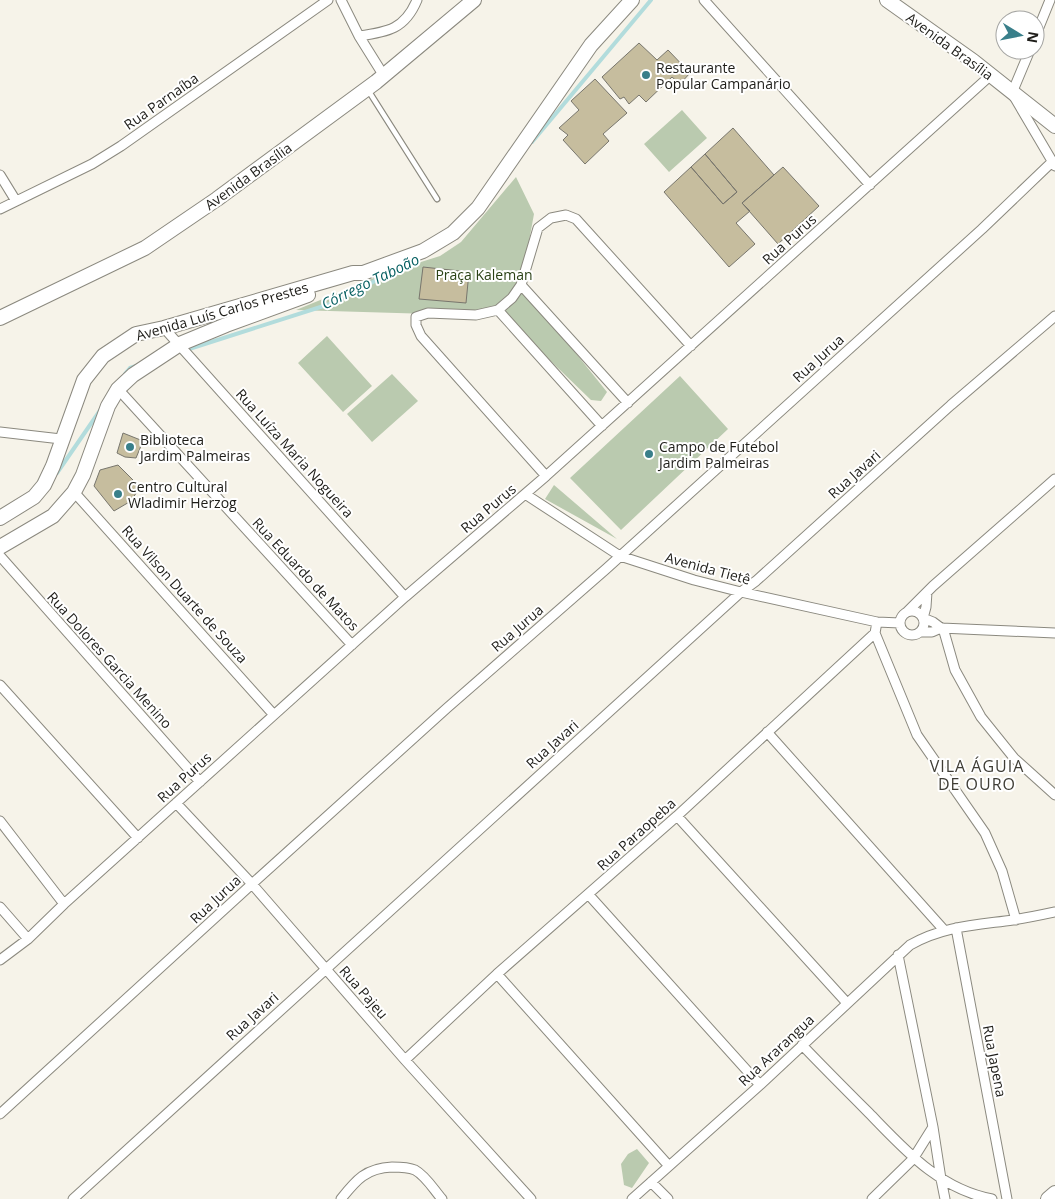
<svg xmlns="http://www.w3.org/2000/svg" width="1055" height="1199" font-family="'Open Sans',sans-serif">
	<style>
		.green { fill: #bacaaf }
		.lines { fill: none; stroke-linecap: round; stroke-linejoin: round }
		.stream { stroke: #b2dcdc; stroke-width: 4 }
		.building { fill: #c6bd9e; stroke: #78766d }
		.lane-casing { stroke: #8b897f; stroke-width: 7 }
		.street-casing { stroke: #8b897f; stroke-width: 11 }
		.secondary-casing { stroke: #8b897f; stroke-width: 16 }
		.lane { stroke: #fff; stroke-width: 4.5 }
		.street { stroke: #fff; stroke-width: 9 }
		.secondary { stroke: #fff; stroke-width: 14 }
		.poi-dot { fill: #397f8a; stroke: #fff; stroke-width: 2 }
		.labels { text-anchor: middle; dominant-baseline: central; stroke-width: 4; stroke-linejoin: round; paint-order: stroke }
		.street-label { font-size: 14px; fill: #1e1d19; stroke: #fff }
		.poi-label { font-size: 14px; fill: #1e1d19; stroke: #fff; text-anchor: start }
		.park-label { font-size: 14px; fill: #2b4216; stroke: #fff }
		.water-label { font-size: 15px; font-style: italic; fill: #045e60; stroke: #fff }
		.quarter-label { font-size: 16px; letter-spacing: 1px; fill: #3f3d35; stroke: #fff }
	</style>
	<rect width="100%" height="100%" fill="#f6f3e9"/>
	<path class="green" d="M682 110 707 138 669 172 644 144Z
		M516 177 534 214 521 285 607 392 601 401 591 400 498 310 464 315 296 310 386 273 440 256 461 242Z
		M327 336 372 386 343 412 298 363Z
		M392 374 418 401 372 442 347 414Z
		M680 376 728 429 621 530 570 478Z
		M554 485 617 539 545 499Z
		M637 1149 649 1163 632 1188 624 1185 621 1164 628 1154Z"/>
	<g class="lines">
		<path class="stream" d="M532 142 651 0
			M186 350 333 303 407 264
			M125 374 130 368 139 365
			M57 473 101 409"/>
	</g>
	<path class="building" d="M639 43 657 60 668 50 690 73 680 84 672 77 646 102 639 95 629 104 624 97 620 99 602 77Z
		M595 79 627 113 603 134 609 141 585 164 563 140 568 135 559 128 579 110 571 101Z
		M733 128 774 175 742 203 750 211 736 223 755 244 729 267 664 192 691 167 723 204 737 192 705 154Z
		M705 154 737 192 723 204 691 167Z
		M783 167 819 206 778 244 742 203Z
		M423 267 469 272 466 303 419 299Z
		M123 433 143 441 136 458 125 457 117 453Z
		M118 465 140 487 131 501 114 511 94 486 100 470Z"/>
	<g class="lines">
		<defs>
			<path id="lane" d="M368 90 437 199"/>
			<path id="street" d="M341 0 359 36 384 76
				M704 0 870 185
				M359 36C388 32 405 29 417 0
				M1035 37 1050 0
				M1030 50 1012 93 1055 166
				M0 175 16 201
				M0 209 92 164 121 146 328 0
				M521 285 628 403
				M498 310 602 426
				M164 328 405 597
				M118 389 352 645
				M0 432 61 439
				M546 476 421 336 416 325V317L428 313 476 315 498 310 512 298 521 285 538 228 551 218 566 215 576 219 691 346
				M74 492 274 715
				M525 494 620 556 694 580 741 592 877 622 900 623
				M0 556 200 782
				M927 592 926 607 923 618 933 622 941 628
				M900 623a12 12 0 1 1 24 0a12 12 0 1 1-24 0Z
				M907 612 933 586 1055 479
				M943 628 955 670 981 717 1014 758 1055 795
				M920 632H932L941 628 1055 633
				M875 633 917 735 985 833 1002 871 1016 920
				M0 685 138 838
				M767 732 944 930
				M176 803 252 884 405 1060 531 1199
				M677 816 847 1003
				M0 821 64 904
				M588 894 760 1085
				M0 907 28 939
				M956 928 1007 1199
				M898 955 933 1127 941 1179 945 1199
				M0 960 28 939 64 904 405 597 546 476 991 75
				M497 974 669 1166
				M802 1045C824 1068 847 1091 869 1113 905 1150 939 1189 992 1199
				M405 1060 497 974 677 816 875 633 877 622
				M0 1114 252 884 447 708 606 569 982 229 1052 162
				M651 1182 668 1199
				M73 1199 741 592 756 581 951 405 1055 316
				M341 1199C356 1180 366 1168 392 1167 399 1167 408 1167 415 1170 426 1176 434 1190 442 1199
				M632 1199 760 1085 910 945C943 926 977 925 1013 920 1027 918 1041 915 1055 912
				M872 1199 913 1159 933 1127"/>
			<path id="secondary" d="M887 0 973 61 1055 126
				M0 318 145 248 217 199 376 82 474 0
				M0 518 34 497 44 485 53 466 84 380 103 356 136 334 164 328 353 273H363L423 251 453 233 478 208 591 45 632 0
				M0 547 53 516 74 492 83 475 108 406 118 389 133 375 180 344 226 325 308 295
				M1048 1199 1055 1193"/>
		</defs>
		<use href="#lane" class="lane-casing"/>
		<use href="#street" class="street-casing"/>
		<use href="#secondary" class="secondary-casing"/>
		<use href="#lane" class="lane"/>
		<use href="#street" class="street"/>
		<use href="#secondary" class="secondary"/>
	</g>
	<g class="poi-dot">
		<circle cx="646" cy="75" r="5"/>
		<circle cx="130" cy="447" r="5"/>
		<circle cx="649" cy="454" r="5"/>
		<circle cx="118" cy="494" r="5"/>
	</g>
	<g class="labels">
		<g class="street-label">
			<text transform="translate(950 46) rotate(36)">Avenida Brasília</text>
			<text transform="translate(161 101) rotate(-35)">Rua Parnaíba</text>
			<text transform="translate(248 176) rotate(-36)">Avenida Brasília</text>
			<text transform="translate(789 239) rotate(-42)">Rua Purus</text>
			<text transform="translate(222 311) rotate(-16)">Avenida Luís Carlos Prestes</text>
			<text transform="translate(818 358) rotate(-42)">Rua Jurua</text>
			<text transform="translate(295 453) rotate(48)">Rua Luíza Maria Nogueira</text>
			<text transform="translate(854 474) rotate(-42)">Rua Javari</text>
			<text transform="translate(488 508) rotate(-40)">Rua Purus</text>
			<text transform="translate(708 568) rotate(15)">Avenida Tietê</text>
			<text transform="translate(306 574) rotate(47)">Rua Eduardo de Matos</text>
			<text transform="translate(185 594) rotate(48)">Rua Vilson Duarte de Souza</text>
			<text transform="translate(517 628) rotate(-41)">Rua Jurua</text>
			<text transform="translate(110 660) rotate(48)">Rua Dolores Garcia Menino</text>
			<text transform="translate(552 744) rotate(-42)">Rua Javari</text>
			<text transform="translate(184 777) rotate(-42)">Rua Purus</text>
			<text transform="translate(636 834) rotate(-42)">Rua Paraopeba</text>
			<text transform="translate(215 899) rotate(-43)">Rua Jurua</text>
			<text transform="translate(364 992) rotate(49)">Rua Pajeu</text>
			<text transform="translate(252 1016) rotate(-42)">Rua Javari</text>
			<text transform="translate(776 1050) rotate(-43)">Rua Ararangua</text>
			<text transform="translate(995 1061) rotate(79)">Rua Japena</text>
		</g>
		<g class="poi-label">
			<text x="656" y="67">Restaurante<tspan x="656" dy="16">Popular Campanário</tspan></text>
			<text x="140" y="439">Biblioteca<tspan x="140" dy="16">Jardim Palmeiras</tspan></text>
			<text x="659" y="446">Campo de Futebol<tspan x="659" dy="16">Jardim Palmeiras</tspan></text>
			<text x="128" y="486">Centro Cultural<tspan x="128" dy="16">Wladimir Herzog</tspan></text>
		</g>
		<g class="park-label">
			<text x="484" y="274">Praça Kaleman</text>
		</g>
		<g class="water-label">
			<text transform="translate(370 281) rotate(-26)">Córrego Taboão</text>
		</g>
		<g class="quarter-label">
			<text x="977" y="766">VILA ÁGUIA<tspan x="977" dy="18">DE OURO</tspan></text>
		</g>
	</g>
	<g transform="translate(1020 35) rotate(100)"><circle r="24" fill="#ffffff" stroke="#a5a5a3"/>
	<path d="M0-4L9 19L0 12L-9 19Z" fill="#397f8a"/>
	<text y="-8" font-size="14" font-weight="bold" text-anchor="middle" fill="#1e1d19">N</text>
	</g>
</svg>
